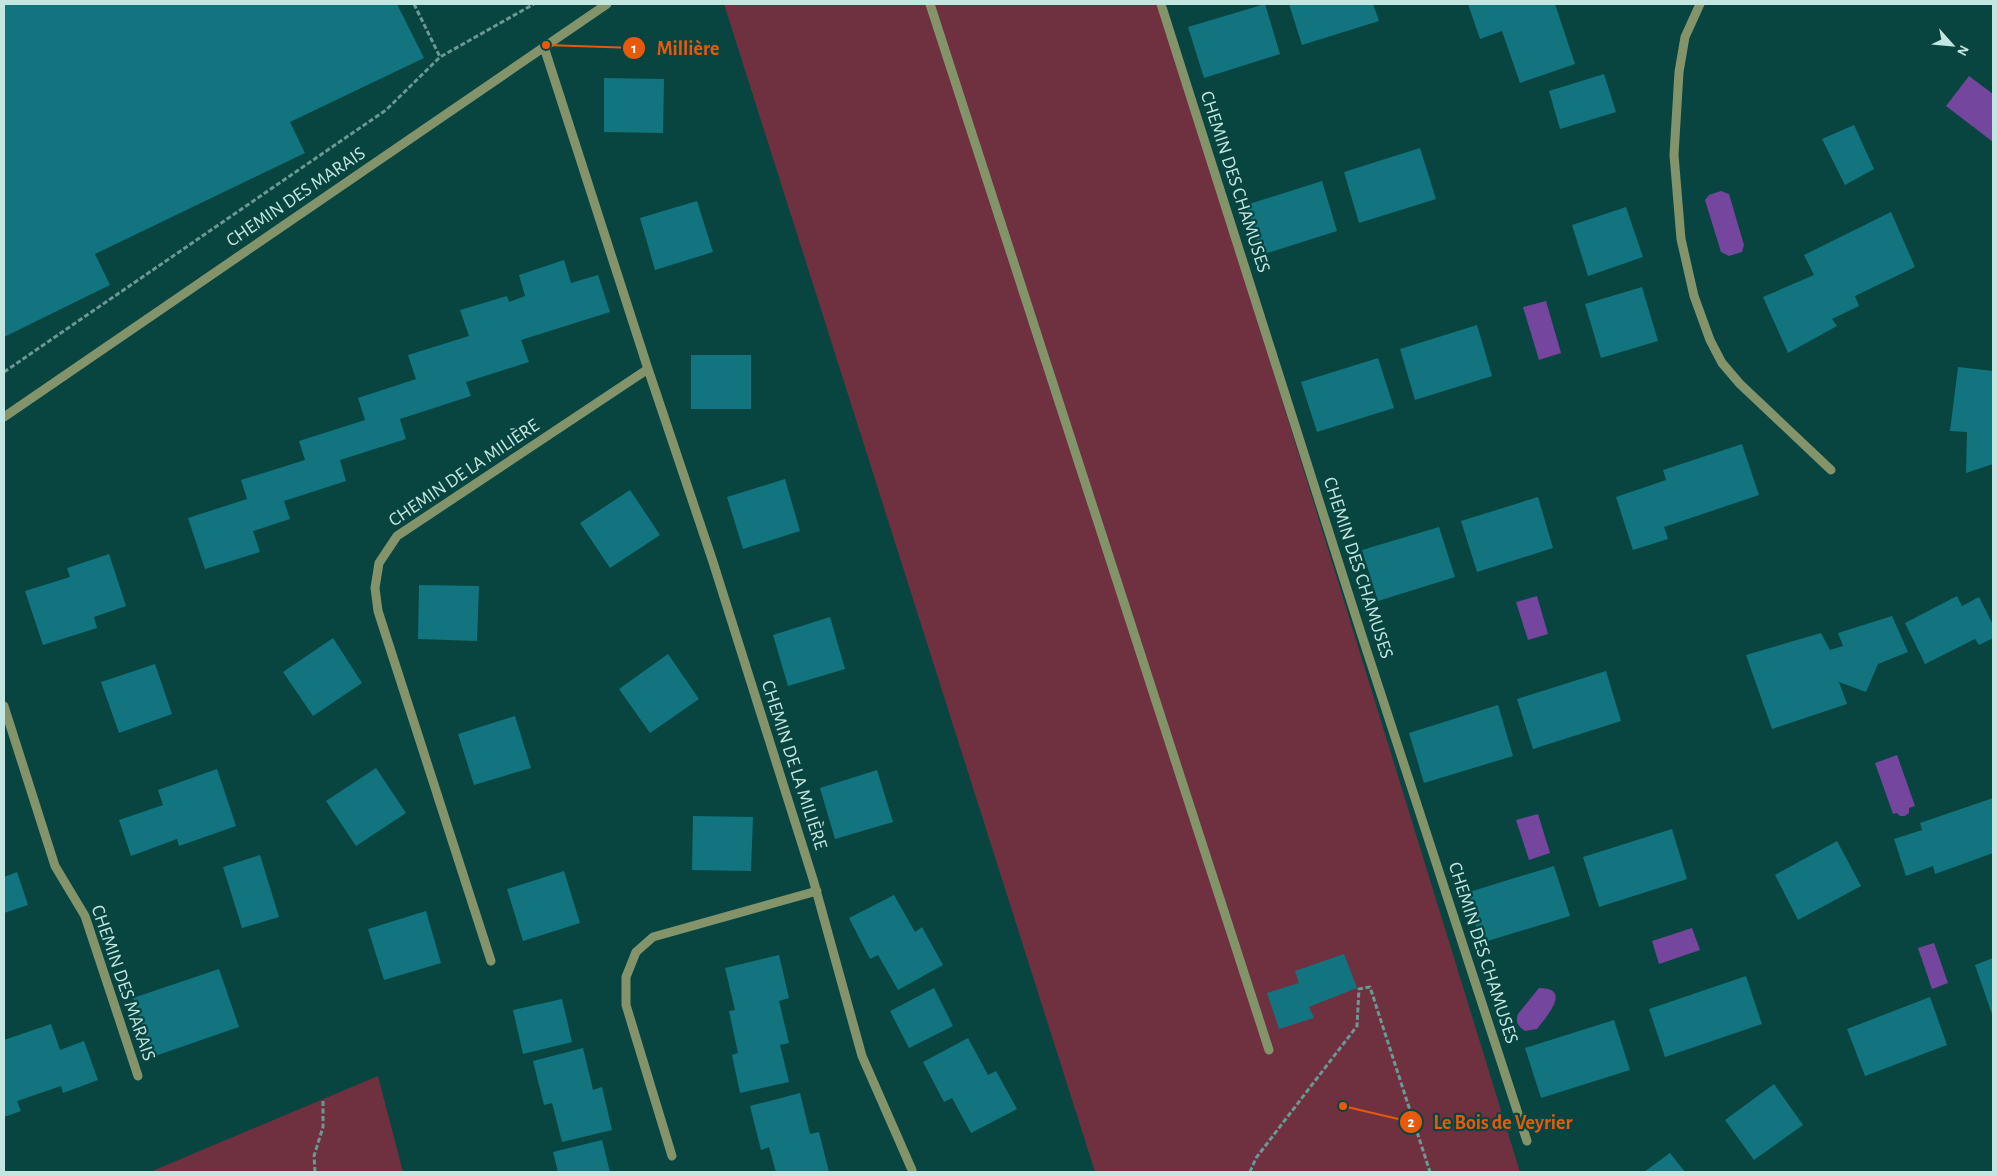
<svg xmlns="http://www.w3.org/2000/svg" width="1997" height="1176" font-family="'Alegreya Sans',sans-serif">
	<style>
		.green { fill: #6f3040 }
		.water { fill: #74469d }
		.building { fill: #11747f }
		.lines { fill: none; stroke-linecap: round; stroke-linejoin: round }
		.path { stroke: #6a9893; stroke-width: 3; stroke-dasharray: 5 2.5; stroke-linecap: butt }
		.minor { stroke: #83946b; stroke-width: 9 }
		.labels { text-anchor: middle; dominant-baseline: central; stroke-width: 4.5; stroke-linejoin: round; paint-order: stroke }
		.street-label { font-size: 19px; fill: #c4e6e1; stroke: #094540 }
		.leader { fill: none; stroke: #e8590c; stroke-width: 2 }
		.callout-dot { fill: #e8590c; stroke: #094540; stroke-width: 2 }
		.mark-label { font-size: 15px; text-anchor: middle; font-weight: bold; fill: #fff }
		.callout-label { font-size: 20px; text-anchor: middle; font-weight: bold; fill: #e8590c; stroke: #094540; stroke-width: 4.5; stroke-linejoin: round; paint-order: stroke }
	</style>
	<rect width="100%" height="100%" fill="#094540"/>
	<path class="green" d="M724 4H1160L1520 1172H1095Z
		M378 1076 403 1172H150Z"/>
	<path class="water" d="M1969 76 1993 94V142L1946 106Z
		M1721 191 1729 194 1744 245 1742 252 1729 256 1721 252 1705 200 1709 195Z
		M1546 301 1561 353 1539 360 1523 307Z
		M1537 596 1548 634 1528 640 1516 602Z
		M1897 755 1915 806 1909 808V813L1905 816H1900L1897 813 1893 814 1875 763Z
		M1538 814 1550 853 1529 860 1516 820Z
		M1692 928 1700 950 1659 964 1652 941Z
		M1934 943 1948 983 1932 989 1918 948Z
		M1539 988C1573 988 1546 1017 1537 1029L1525 1031C1518 1026 1515 1022 1518 1014Z"/>
	<path class="building" d="M4 4H397L424 58 290 122 305 153 95 254 110 285 4 337Z
		M1265 4 1280 54 1204 78 1188 27Z
		M1289 4H1373L1379 21 1302 45Z
		M1468 4H1555L1575 64 1520 83 1502 31 1480 39Z
		M1604 74 1616 112 1560 129 1549 91Z
		M604 78 664 79 663 133 604 132Z
		M1854 125 1874 169 1845 185 1822 139Z
		M1420 148 1436 199 1359 223 1344 172Z
		M1322 181 1337 231 1261 255 1246 205Z
		M697 201 713 252 655 270 640 218Z
		M1626 207 1643 257 1588 276 1572 225Z
		M1891 212 1915 267 1855 296 1859 306 1832 319 1837 326 1788 353 1763 297 1814 275 1804 255Z
		M564 260 571 283 598 275 610 312 521 340 529 362 466 382 471 396 400 419 406 439 340 460 346 481 284 501 290 519 253 531 260 552 205 569 188 518 247 499 241 480 305 460 299 441 365 420 358 398 416 379 408 355 469 336 460 310 507 296 509 302 525 296 519 275Z
		M1642 287 1658 341 1601 358 1585 304Z
		M1477 325 1492 376 1415 400 1400 349Z
		M691 355H751V409H691Z
		M1378 358 1394 408 1317 432 1301 382Z
		M1958 367 1993 371V464L1966 473 1967 432 1950 431Z
		M1742 444 1759 495 1664 527 1668 539 1633 550 1616 497 1666 480 1663 470Z
		M785 479 800 531 743 549 727 497Z
		M630 490 660 535 610 568 580 523Z
		M1538 497 1553 548 1477 572 1461 521Z
		M1439 527 1455 577 1378 601 1362 550Z
		M109 554 126 606 94 617 97 628 43 645 25 591 70 577 67 568Z
		M419 585 479 586 477 641 418 639Z
		M1957 596 1962 606 1979 597 1993 625V638L1979 645 1975 639 1925 664 1905 623Z
		M1892 616 1908 652 1878 664 1866 692 1839 682 1847 704 1772 729 1746 655 1821 633 1830 650 1843 646 1838 633Z
		M830 617 845 669 788 686 773 635Z
		M333 638 362 683 313 716 283 672Z
		M668 654 699 699 650 733 619 689Z
		M155 664 172 714 119 733 101 682Z
		M1606 671 1621 721 1533 749 1517 699Z
		M1498 705 1513 756 1424 783 1409 733Z
		M515 716 531 768 474 785 458 734Z
		M376 768 406 813 356 846 326 801Z
		M217 769 236 826 179 846 177 839 131 856 119 820 163 805 158 790Z
		M877 770 893 822 835 839 820 788Z
		M1993 798V853L1935 874 1933 866 1906 876 1894 839 1922 830 1920 823Z
		M693 816 753 817 751 871 692 870Z
		M1672 829 1687 879 1599 907 1583 857Z
		M1837 841 1861 886 1798 920 1775 875Z
		M260 855 279 917 242 928 223 867Z
		M1554 866 1570 916 1481 943 1466 893Z
		M564 871 580 923 523 941 507 889Z
		M17 872 28 905 4 913V877Z
		M894 895 915 932 922 927 943 965 898 990 878 955 870 959 849 918Z
		M426 911 441 963 384 980 368 929Z
		M1344 954 1357 988 1309 1007 1314 1018 1279 1029 1267 993 1299 983 1295 971Z
		M779 955 789 998 779 1001 789 1043 780 1045 789 1082 740 1093 732 1055 738 1053 729 1011 735 1010 725 968Z
		M1993 958V1017L1975 965Z
		M219 969 239 1027 152 1057 133 998Z
		M1746 976 1762 1024 1665 1057 1649 1009Z
		M934 988 953 1026 909 1048 890 1011Z
		M1930 997 1947 1045 1865 1076 1847 1029Z
		M562 999 572 1042 523 1054 513 1010Z
		M1614 1020 1630 1070 1541 1098 1525 1048Z
		M51 1024 60 1050 84 1041 98 1080 63 1093 61 1086 17 1101 21 1111 4 1117V1040Z
		M968 1038 988 1075 996 1071 1017 1109 971 1133 952 1098 944 1102 923 1062Z
		M583 1048 593 1090 602 1087 612 1130 562 1142 552 1103 544 1105 533 1061Z
		M1774 1084 1803 1125 1754 1160 1725 1120Z
		M800 1093 810 1134 819 1132 829 1172H776L769 1147 761 1150 750 1106Z
		M602 1140 610 1172H558L553 1152Z
		M1670 1153 1685 1172H1644Z"/>
	<g class="lines">
		<path class="path" d="M414 4 440 57
			M4 372 386 110 440 57 534 4
			M315 1172 314 1156 323 1127V1099
			M1250 1172 1256 1158 1357 1026 1359 989 1370 987 1430 1172"/>
		<path class="minor" d="M930 4 1269 1050
			M1161 4 1362 636 1527 1141
			M1700 4 1685 37 1679 72 1674 155 1681 239 1694 296 1710 340 1722 363 1740 384 1831 470
			M544 47 648 369 713 562 813 879 862 1056 912 1170
			M4 417 607 4
			M4 706 55 866 85 916 138 1076
			M491 961 378 611 375 588 379 563 397 536 648 369
			M672 1156 626 1005V977L636 952 653 937 817 891"/>
	</g>
	<g class="labels">
		<g class="street-label">
			<text transform="translate(1235 182) rotate(72)">CHEMIN DES CHAMUSES</text>
			<text transform="translate(296 197) rotate(-34)">CHEMIN DES MARAIS</text>
			<text transform="translate(464 473) rotate(-34)">CHEMIN DE LA MILIÈRE</text>
			<text transform="translate(1358 568) rotate(72)">CHEMIN DES CHAMUSES</text>
			<text transform="translate(794 765) rotate(72)">CHEMIN DE LA MILIÈRE</text>
			<text transform="translate(1483 953) rotate(72)">CHEMIN DES CHAMUSES</text>
			<text transform="translate(123 983) rotate(71)">CHEMIN DES MARAIS</text>
		</g>
	</g>
	<path class="leader" d="M546 45L634 48M1343 1106L1411 1122"/>
	<g class="callout-dot">
		<circle cx="546" cy="45" r="5"/>
		<circle cx="1343" cy="1106" r="5"/>
		<circle cx="634" cy="48" r="12"/>
		<circle cx="1411" cy="1122" r="12"/>
	</g>
	<g class="mark-label">
		<text x="634" y="53">1</text>
		<text x="1411" y="1127">2</text>
	</g>
	<g class="callout-label">
		<text x="688" y="55">Millière</text>
		<text x="1503" y="1129">Le Bois de Veyrier</text>
	</g>
	<rect width="1997" height="1176" fill="none" stroke="#c4e6e1" stroke-width="10"/>
	<g transform="translate(1952 45) rotate(117)" stroke="#094540" stroke-width="4" paint-order="stroke">
	<path d="M0-4L9 19L0 12L-9 19Z" fill="#c4e6e1"/>
	<text y="-8" font-size="14" font-weight="bold" text-anchor="middle" fill="#c4e6e1">N</text>
	</g>
</svg>
